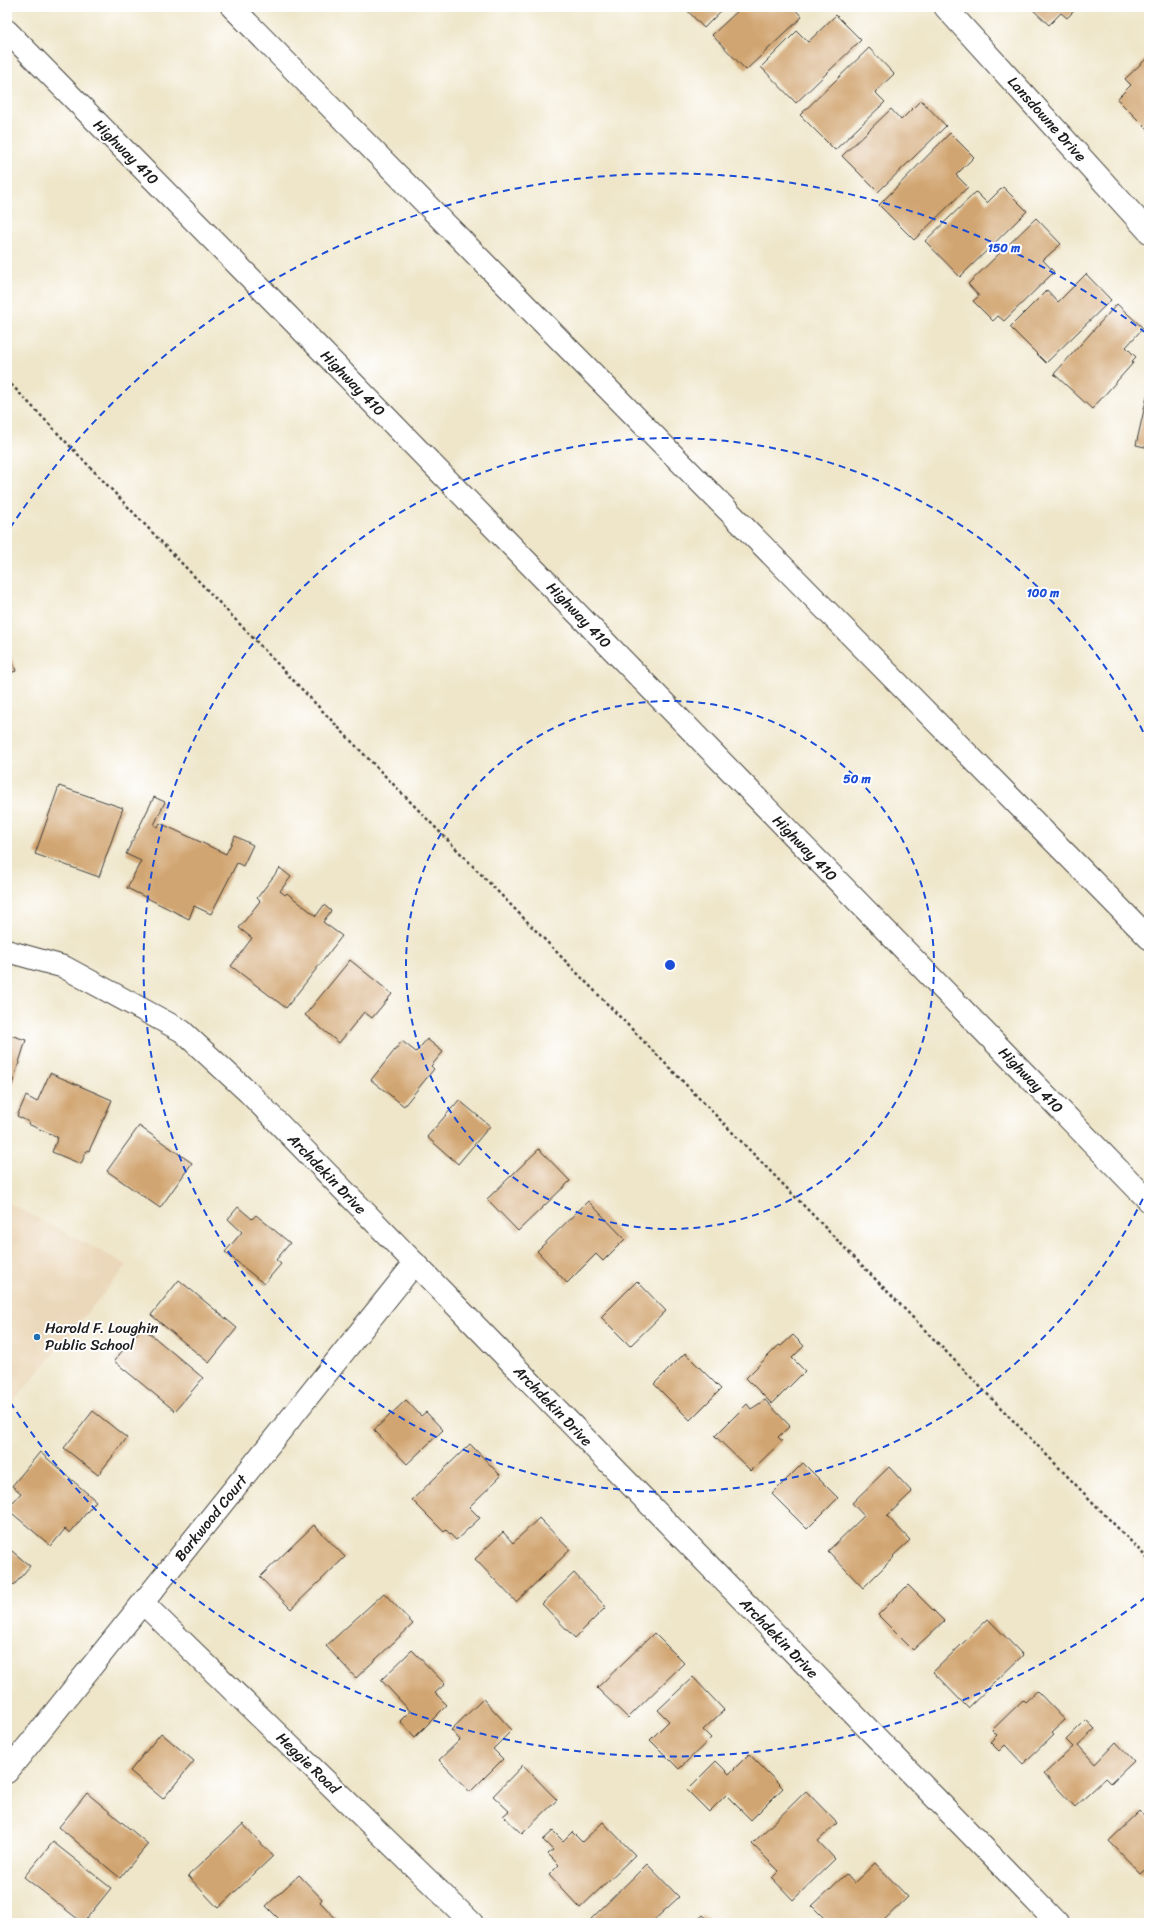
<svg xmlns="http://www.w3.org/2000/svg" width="1156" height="1930" font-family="Sriracha,sans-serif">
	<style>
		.built { fill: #ebd8ba }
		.building { fill: #d1a571 }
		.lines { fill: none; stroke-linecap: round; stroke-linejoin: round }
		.street-casing { stroke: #3c3a36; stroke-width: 24 }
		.highway-casing { stroke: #3c3a36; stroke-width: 24 }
		.path { stroke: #3c3a36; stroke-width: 2.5; stroke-dasharray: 3 3; stroke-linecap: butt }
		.street { stroke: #fff; stroke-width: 22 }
		.highway { stroke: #fff; stroke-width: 22 }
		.ring { fill: none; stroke: #1d4ed8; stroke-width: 2; stroke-dasharray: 7 5 }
		.poi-dot { fill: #1f6fb2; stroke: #fff; stroke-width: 1.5 }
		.labels { text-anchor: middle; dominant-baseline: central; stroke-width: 4; stroke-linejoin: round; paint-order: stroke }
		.street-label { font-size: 15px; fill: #1c1c1c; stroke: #fff }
		.poi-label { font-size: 15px; fill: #1c1c1c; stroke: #fff; text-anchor: start }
		.centre { fill: #1d4ed8; stroke: #fff; stroke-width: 2 }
		.ring-label { font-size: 12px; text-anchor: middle; font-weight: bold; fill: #1d4ed8; stroke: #fff; stroke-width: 4; stroke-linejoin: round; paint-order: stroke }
	</style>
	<rect width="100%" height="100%" fill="#fff"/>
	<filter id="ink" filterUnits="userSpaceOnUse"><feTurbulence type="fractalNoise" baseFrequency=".025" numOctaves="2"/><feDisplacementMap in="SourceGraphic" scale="8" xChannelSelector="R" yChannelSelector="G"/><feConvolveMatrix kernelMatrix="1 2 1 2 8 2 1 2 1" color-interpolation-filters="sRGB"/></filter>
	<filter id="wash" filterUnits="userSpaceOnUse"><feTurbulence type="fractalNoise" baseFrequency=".012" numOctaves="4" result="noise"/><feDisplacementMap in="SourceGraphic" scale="16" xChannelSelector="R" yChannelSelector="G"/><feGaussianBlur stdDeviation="0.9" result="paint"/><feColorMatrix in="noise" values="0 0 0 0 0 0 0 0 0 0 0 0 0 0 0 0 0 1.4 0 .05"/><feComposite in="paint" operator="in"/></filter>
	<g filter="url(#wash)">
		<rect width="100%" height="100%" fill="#efe6ca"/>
		<path class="built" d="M7 1202 127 1265 7 1410Z"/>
		<g id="blocks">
			<path class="building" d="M684 7H725L704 28Z
				M742 7H793L802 17 746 70 712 35Z
				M1030 7H1078L1067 18 1061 13 1049 25Z
				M836 15 861 40 796 103 761 67 797 31 808 42Z
				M869 48 894 74 875 92 885 102 835 150 800 115Z
				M1147 58 1149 60V131L1117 99 1131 85 1125 79Z
				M921 100 946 126 878 192 842 156 891 109 901 120Z
				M950 133 974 157 956 175 968 187 914 240 879 205Z
				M1003 187 1027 211 960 277 925 241 976 192 987 203Z
				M1036 218 1061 244 1043 260 1054 272 1004 321 998 316 993 321 973 301 979 296 968 284Z
				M1086 274 1111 300 1046 363 1010 327 1047 290 1058 302Z
				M1117 304 1143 328 1126 347 1136 357 1132 361 1134 362 1092 409 1054 374Z
				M1148 392H1149V448L1136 445Z
				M7 646 16 671 7 674Z
				M59 786 123 808 99 877 35 854Z
				M154 797 165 802 154 825 158 827 160 823 226 854 235 836 253 845 243 866 237 863 211 914 194 906 189 919 127 888 141 861 126 854Z
				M280 868 291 877 280 891 285 895 287 893 316 916 324 905 331 911 323 922 342 936 286 1008 231 966 252 938 239 928 260 901 257 898Z
				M350 960 392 994 372 1018 364 1012 339 1043 305 1015Z
				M7 1034 26 1040 7 1101Z
				M427 1039 443 1052 431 1066 434 1069 404 1106 371 1080 402 1041 416 1052Z
				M50 1073 112 1100 89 1151 87 1150 81 1164 52 1152 58 1137 28 1124 29 1122 17 1116 26 1096 37 1102Z
				M459 1100 490 1126 458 1164 427 1137Z
				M139 1126 192 1163 160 1208 107 1171Z
				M539 1149 570 1181 518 1231 487 1199Z
				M588 1201 625 1239 603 1261 596 1254 567 1283 537 1251Z
				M238 1207 252 1219 256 1215 290 1243 276 1260 281 1264 264 1284 225 1252 242 1232 228 1219Z
				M179 1280 237 1328 209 1363 151 1315Z
				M637 1281 666 1311 630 1346 601 1317Z
				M142 1327 203 1378 175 1411 114 1361Z
				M793 1335 804 1346 792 1358 805 1371 772 1404 746 1378 779 1345 781 1346Z
				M685 1353 721 1389 690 1420 654 1384Z
				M406 1400 421 1416 426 1412 443 1430 407 1464 374 1430Z
				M765 1400 790 1426 778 1437 782 1441 751 1471 715 1436 747 1404 751 1409Z
				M93 1411 127 1438 98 1475 64 1448Z
				M470 1444 501 1476 469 1507 480 1518 456 1540 446 1530 444 1532 412 1500Z
				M40 1452 96 1501 70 1533 65 1529 51 1546 7 1509 21 1493 12 1486Z
				M803 1463 838 1498 807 1529 772 1494Z
				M889 1467 912 1492 887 1516 910 1540 893 1556 894 1557 863 1588 828 1551 864 1516 852 1503Z
				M539 1518 570 1550 516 1602 475 1559 503 1532 513 1543Z
				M314 1525 345 1557 291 1609 260 1577Z
				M7 1547 30 1566 14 1585 10 1581 7 1585Z
				M574 1573 606 1607 575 1638 542 1604Z
				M908 1585 944 1621 913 1650 878 1615Z
				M384 1593 413 1624 356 1678 326 1646Z
				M988 1619 1023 1655 968 1708 933 1672Z
				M654 1633 684 1663 628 1718 597 1688Z
				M412 1650 445 1684 435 1693 447 1705 415 1737 400 1721 410 1711 381 1680Z
				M693 1677 724 1710 703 1730 711 1738 679 1769 650 1740 669 1721 658 1710Z
				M1037 1691 1065 1720 1052 1732 1054 1734 1023 1764 1005 1745 999 1751 990 1742 997 1735 992 1730 1023 1700 1025 1702Z
				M483 1699 512 1730 493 1749 503 1759 470 1792 439 1760 460 1740 451 1730Z
				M1086 1720 1095 1729 1078 1745 1095 1764 1116 1742 1134 1761 1111 1783 1106 1778 1075 1807 1044 1774 1073 1747 1066 1740Z
				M161 1733 194 1761 163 1799 130 1771Z
				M749 1754 783 1788 751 1820 726 1795 709 1812 687 1790 716 1761 729 1774Z
				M523 1765 557 1800 522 1834 503 1816 509 1811 493 1796Z
				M806 1791 837 1823 818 1841 835 1859 793 1900 772 1878 779 1871 752 1844Z
				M87 1793 148 1844 120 1878 59 1827Z
				M1140 1811 1149 1821V1867L1141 1874 1109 1841Z
				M603 1822 635 1855 580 1908 549 1875 559 1865 548 1854 553 1850 543 1840 553 1831 563 1841 572 1832 582 1842Z
				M243 1824 273 1856 218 1908 188 1876Z
				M53 1842 111 1888 83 1923 24 1877Z
				M875 1863 908 1897 881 1923H866L863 1919 859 1923H829L812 1906 846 1874 854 1883Z
				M647 1864 679 1897 651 1923H594L591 1919Z
				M299 1875 322 1899 320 1902 340 1923H283L266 1906Z
				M703 1915 711 1923H694Z"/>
		</g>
	</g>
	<g filter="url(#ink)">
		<use href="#blocks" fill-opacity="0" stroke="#3c3a36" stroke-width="1"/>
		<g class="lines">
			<defs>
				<path id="street" d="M945 7 1149 232
					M7 951 64 967 182 1031 249 1093 1057 1923
					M144 1604 472 1923
					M7 1772 415 1263"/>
				<path id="highway" d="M232 7 1149 938
					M7 31 287 315 1149 1201"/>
			</defs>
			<use href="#street" class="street-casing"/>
			<use href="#highway" class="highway-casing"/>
			<path class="path" d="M7 380 355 745 1149 1560"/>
			<use href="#street" class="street"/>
			<use href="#highway" class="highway"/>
		</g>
	</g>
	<g class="ring">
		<circle cx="670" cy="965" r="264"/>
		<path d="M1148 1188A527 527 0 1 1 1148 742"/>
		<path d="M1146 1597A791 791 0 0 1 10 1402M10 528A791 791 0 0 1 1146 333"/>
	</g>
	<circle class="poi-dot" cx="37" cy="1337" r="4"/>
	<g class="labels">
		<g class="street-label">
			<text transform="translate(1047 119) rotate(48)">Lansdowne Drive</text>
			<text transform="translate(126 152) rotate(45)">Highway 410</text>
			<text transform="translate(353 383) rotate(46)">Highway 410</text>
			<text transform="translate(579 615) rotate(46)">Highway 410</text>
			<text transform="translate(805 848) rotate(46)">Highway 410</text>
			<text transform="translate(1031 1080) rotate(46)">Highway 410</text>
			<text transform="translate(327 1174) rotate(46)">Archdekin Drive</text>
			<text transform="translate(553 1406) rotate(46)">Archdekin Drive</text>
			<text transform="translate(211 1518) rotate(-51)">Barkwood Court</text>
			<text transform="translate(779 1638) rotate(46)">Archdekin Drive</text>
			<text transform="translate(308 1763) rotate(44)">Heggie Road</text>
		</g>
		<g class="poi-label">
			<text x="45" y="1328">Harold F. Loughin<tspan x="45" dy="17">Public School</tspan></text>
		</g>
	</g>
	<circle cx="670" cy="965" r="6" class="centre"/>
	<g class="ring-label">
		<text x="1004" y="252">150 m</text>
		<text x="1043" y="597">100 m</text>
		<text x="857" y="783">50 m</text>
	</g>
	<rect width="1156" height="1930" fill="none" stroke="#fff" stroke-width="24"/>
</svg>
